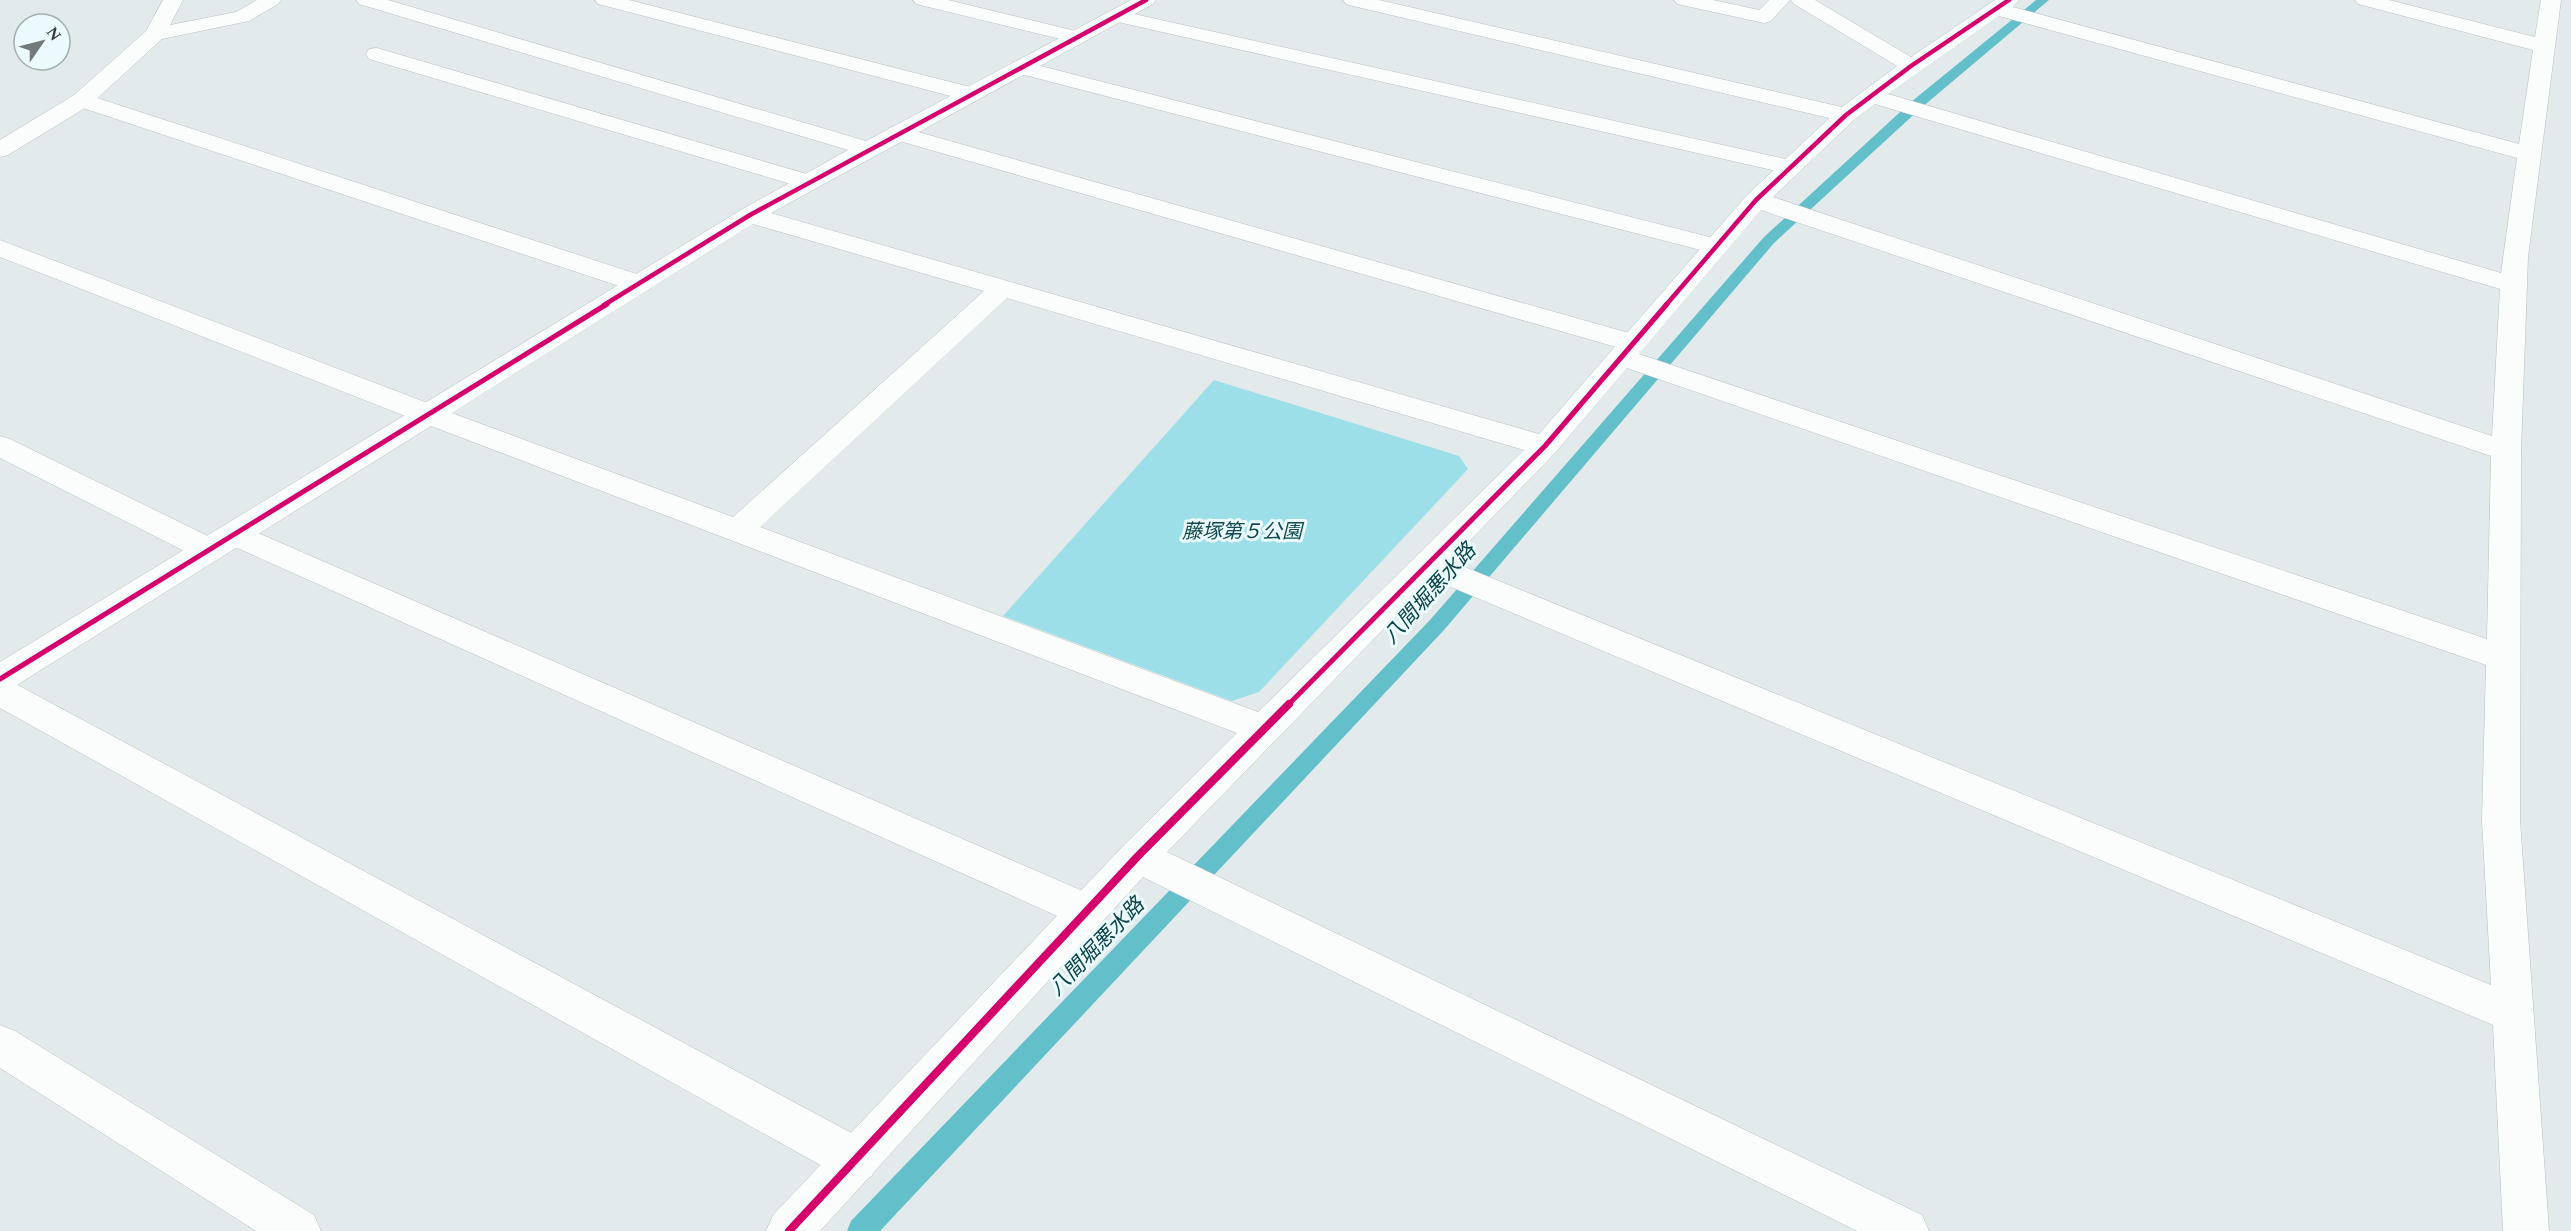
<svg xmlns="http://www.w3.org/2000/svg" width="2571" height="1231" font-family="Spectral,'Noto Sans JP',serif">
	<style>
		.green { fill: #9cdfe8 }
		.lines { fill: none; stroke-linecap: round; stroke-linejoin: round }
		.stream { fill: #63c0cb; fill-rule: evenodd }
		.service-casing { stroke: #b9bfc0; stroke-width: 1 }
		.minor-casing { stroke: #b9bfc0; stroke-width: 1 }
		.service { fill: #fbfcfc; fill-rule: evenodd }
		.minor { fill: #fbfcfc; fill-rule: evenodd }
		.cycleway-far2-casing { stroke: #ebfafc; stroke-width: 8 }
		.cycleway-far1-casing { stroke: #ebfafc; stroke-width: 9 }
		.cycleway-casing { stroke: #ebfafc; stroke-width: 11 }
		.cycleway-far2 { stroke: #d6006c; stroke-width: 4.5 }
		.cycleway-far1 { stroke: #d6006c; stroke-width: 5 }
		.cycleway { stroke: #d6006c; stroke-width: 8 }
		.labels { text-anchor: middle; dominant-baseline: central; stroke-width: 6; stroke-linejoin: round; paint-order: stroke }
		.park-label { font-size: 20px; font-style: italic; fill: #12484f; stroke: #ebfafc }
		.water-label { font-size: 21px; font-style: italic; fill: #0b4349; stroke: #ebfafc }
	</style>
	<rect width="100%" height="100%" fill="#e2eaeb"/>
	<path class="green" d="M1214 380 1459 456 1468 469 1259 692 1232 701 1003 616Z"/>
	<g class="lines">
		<path class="stream" d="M2036 0H2049L1921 108 1774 243 1444 630 880 1231H847L851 1221 1430 620 1764 237 1911 102Z"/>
		<defs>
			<path id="service" d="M595 0H629L978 89 981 94 978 99 970 101 598 4Z
				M913 0H948L1084 33 1087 37 1084 41 1077 43 916 4Z
				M1343 0H1379L1846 108 1854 110 1857 115 1854 120 1846 122 1353 6 1346 4Z
				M1674 0H1713L1759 10 1769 0H1790L1771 21 1764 23 1677 4Z
				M1116 10 1790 160 1798 162 1802 167 1798 172 1790 174 1109 20 1106 16 1109 12Z
				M377 48 817 177 821 182 817 187 809 189 801 187 369 59 366 54 369 49Z
				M1021 61 1725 241 1729 246 1725 251 1716 254 1013 72 1010 67 1013 62Z
				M82 93 649 278 653 284 649 290 640 292 631 290 74 105 71 100 74 95Z
				M897 126 1643 337 1647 343 1643 349 1633 351 1623 349 889 138 886 133 889 128Z
				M0 240 438 407 442 414 438 421 428 423 418 421 0 257Z
				M0 436 10 439 220 542 225 550 220 558 209 561 198 558 0 458Z
				M235 523 1101 899 1107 911 1101 923 1087 928 1073 923 224 542 219 534 224 526Z
				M0 679 12 682 872 1144 878 1160 872 1176 856 1182 840 1176 0 708Z
				M0 1025 15 1031 314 1215 321 1231H256L0 1068Z"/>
			<path id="minor" d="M163 0H183L170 25 236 12 257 0H281L278 4 249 21 162 39 90 105 8 155 0 157V140L74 95 146 31Z
				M356 0H388L866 141 1131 0H1156L1153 4 771 213 1539 434 1747 195 1838 110 1897 66 1794 4 1791 0H1815L1911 57 1995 0H2019L2013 7 2519 144 2533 50 2358 4 2355 0H2389L2535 37 2541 0H2561L2528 257 2521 451 2520 820 2549 1231H2503L2493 1025 1432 579 1167 852 1922 1215 1929 1231H1857L1143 877 820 1231H766L773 1215 1125 844 1237 733 431 426 12 688 0 692V662L741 210 848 150 359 4ZM1999 16 2517 158 2501 273 1888 94ZM1875 104 2500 289 2492 436 1773 197 1854 120ZM1761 210 2491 456 2487 639 1639 354ZM753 224 984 291 733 517 452 413ZM1007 298 1524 450 1258 712 760 527ZM1627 368 2486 665 2482 820 2491 985 1450 561 1555 453Z"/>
		</defs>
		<use href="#service" class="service-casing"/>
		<use href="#minor" class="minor-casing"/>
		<use href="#service" class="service"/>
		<use href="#minor" class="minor"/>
		<defs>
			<path id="cycleway-far2" d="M604 305 750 215 1146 0
				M1666 305 1756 200 1846 115 1911 66 2009 0"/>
			<path id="cycleway-far1" d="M0 679 607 304
				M1288 705 1545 446 1667 304"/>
			<path id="cycleway" d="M789 1231 1138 856 1289 704"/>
		</defs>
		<use href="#cycleway-far2" class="cycleway-far2-casing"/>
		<use href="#cycleway-far1" class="cycleway-far1-casing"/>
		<use href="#cycleway" class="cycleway-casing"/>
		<use href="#cycleway-far2" class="cycleway-far2"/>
		<use href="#cycleway-far1" class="cycleway-far1"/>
		<use href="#cycleway" class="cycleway"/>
	</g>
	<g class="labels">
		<g class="park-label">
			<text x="1242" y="532">藤塚第５公園</text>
		</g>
		<g class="water-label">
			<text transform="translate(1430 594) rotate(-48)">八間堀悪水路</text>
			<text transform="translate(1097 947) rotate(-46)">八間堀悪水路</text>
		</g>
	</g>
	<g transform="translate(42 42) rotate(55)"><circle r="28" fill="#ebfafc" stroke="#a3aeaf" stroke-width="1.5"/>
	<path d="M0-4.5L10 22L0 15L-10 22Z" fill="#727979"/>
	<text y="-9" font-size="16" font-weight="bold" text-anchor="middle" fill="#363c3c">N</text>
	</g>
</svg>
